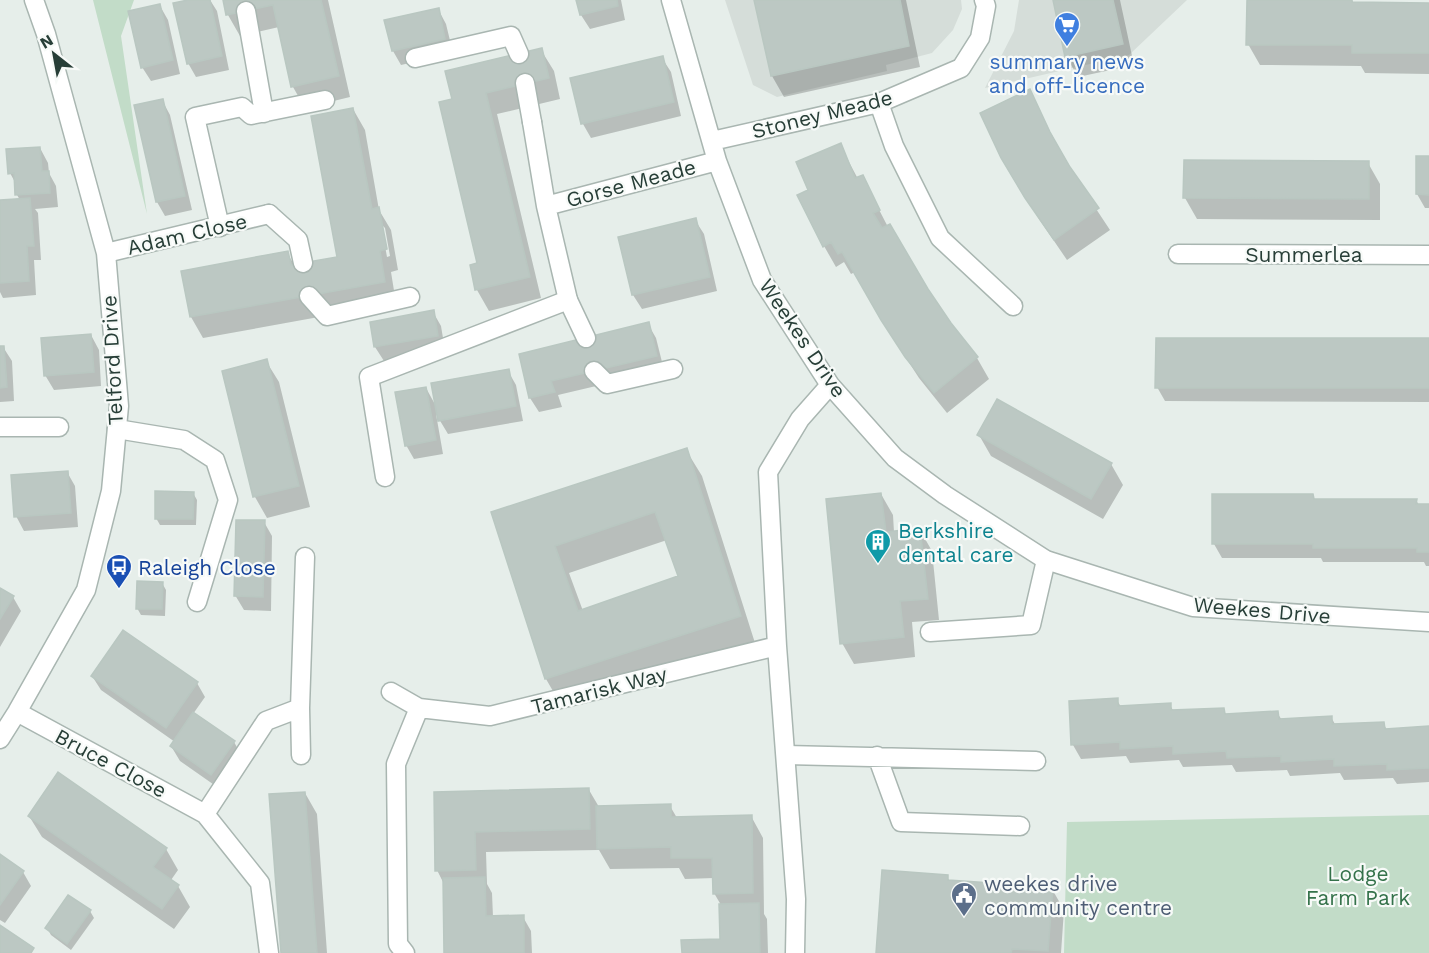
<svg xmlns="http://www.w3.org/2000/svg" width="1429" height="953" font-family="'Work Sans',sans-serif">
	<style>
		.built { fill: #d5ddd9 }
		.green { fill: #c2dcc8 }
		.shadow { fill: #0003; fill-rule: evenodd }
		.building { fill: #bcc8c3; stroke: #b9c7c1; stroke-width: 1.5; fill-rule: evenodd }
		.lines { fill: none; stroke-linecap: round; stroke-linejoin: round }
		.lane-casing { stroke: #a9b6b1; stroke-width: 21 }
		.street-casing { stroke: #a9b6b1; stroke-width: 21 }
		.lane { stroke: #fff; stroke-width: 18 }
		.street { stroke: #fff; stroke-width: 18 }
		.labels { text-anchor: middle; dominant-baseline: central; stroke-width: 4.5; stroke-linejoin: round; paint-order: stroke }
		.shop-label { font-size: 21px; fill: #366cbe; stroke: #f7faf8 }
		.street-label { font-size: 21px; fill: #273e37; stroke: #f7faf8 }
		.culture-label { font-size: 21px; fill: #0d838f; stroke: #f7faf8; text-anchor: start }
		.transit-label { font-size: 21px; fill: #164399; stroke: #f7faf8; text-anchor: start }
		.park-label { font-size: 21px; fill: #34724a; stroke: #f7faf8 }
		.service-label { font-size: 21px; fill: #4e5e75; stroke: #f7faf8; text-anchor: start }
	</style>
	<rect width="100%" height="100%" fill="#e6eeea"/>
	<path class="built" d="M725 0H961L962 9 953 30 932 53 886 65 887 71 777 97 753 85Z
		M1019 0H1187L1129 55 985 88 1014 31Z"/>
	<path class="green" d="M93 0H134L121 36 147 214Z
		M1429 815V953H1064L1067 822Z"/>
	<path class="shadow" d="M195 0H210L217 11 229 70 196 77 188 63Z
		M224 0H328L350 97 305 108 293 87 279 27 240 36 228 15Z
		M578 0H621L625 20 590 29 581 15Z
		M756 0H906L920 67 784 97 772 76Z
		M1054 0H1120L1134 65 1078 77 1066 56Z
		M1248 0H1352L1354 4H1429V74L1365 73 1361 66 1260 65 1248 44Z
		M160 6 168 20 180 74 151 81 142 67Z
		M438 9 446 24 453 53 401 65 393 51Z
		M541 50 554 71 560 99 497 114 541 298 489 311 477 290 471 266 478 264 454 100Z
		M662 58 671 72 681 116 591 138 583 124Z
		M1029 91 1069 168 1110 230 1067 260 1039 219 1003 157Z
		M162 100 170 115 192 210 165 216 157 202 136 106Z
		M353 109 365 130 379 210 391 230 398 270 391 272 396 303 203 338 191 317 183 272 287 253 295 266 338 258ZM381 224 385 228 390 256 387 257Z
		M840 145 858 179 862 177 888 227 950 324 977 358 989 379 947 413 919 378 895 341 855 272 851 274 844 262 836 267 824 246 810 191Z
		M40 148 48 163 49 173 56 186 58 207 35 209 38 213 41 260H34L36 295 3 298 0 292V201L20 200 17 195 16 184 10 173Z
		M1417 157H1429V208H1425L1417 194Z
		M1368 163 1380 184V220L1197 219 1185 198Z
		M695 220 704 234 717 291 642 309 633 295Z
		M433 312 441 326 445 350 384 361 375 347 371 323Z
		M648 324 656 338 664 370 558 395 562 407 539 412 530 398 521 355Z
		M91 335 99 350 101 386 54 390 45 375Z
		M1429 340V402L1165 401 1157 387Z
		M0 347H3L12 361 14 401 0 402Z
		M266 361 279 382 310 507 267 518 255 497 223 372Z
		M508 371 516 385 523 421 448 434 436 414 443 454 414 459 406 445 426 388 437 408Z
		M979 435 1111 464 1123 485 1103 519 991 456Z
		M686 450 702 476 755 643 561 705 546 679 493 513ZM667 540 680 577 583 611 569 573Z
		M67 472 75 486 78 527 24 531 16 516Z
		M193 493 197 500 196 525H160L156 518Z
		M881 494 893 515 894 532 920 530 932 551 939 620 912 622 915 657 854 664 842 643Z
		M1312 496 1315 500H1416L1419 505H1429V566H1426L1424 562H1323L1321 558H1222L1214 544Z
		M264 522 272 536 271 611 244 610 235 595Z
		M162 583 166 590 165 616 141 615 137 608Z
		M0 589 13 597 21 611 0 647Z
		M92 676 197 683 205 697 193 714 234 742 242 756 220 789 180 761 171 746 175 742 101 690Z
		M1117 700 1121 707 1170 705 1174 712 1223 709 1227 716 1277 713 1282 720 1331 717 1336 726 1383 723 1387 730 1429 728V782L1397 784 1393 778 1344 780 1340 773 1290 776 1287 770 1236 772 1232 765 1183 767 1179 760 1130 763 1126 756 1081 759 1073 745Z
		M589 790 599 807 670 806 677 818 751 816 763 838 764 914 767 919 768 953H683L722 941 721 905 714 893V878L685 879 679 868 610 869 599 850 486 852 487 884 492 893 493 917H523L531 931 532 953H446L444 884 437 870 436 793Z
		M305 793 317 814 327 953H282Z
		M29 816 166 849 178 870 171 880 178 886 190 907 174 929 42 837Z
		M0 856 23 872 31 886 5 923 0 920Z
		M947 877 950 882 1052 889 1064 910 1061 953H877Z
		M90 911 94 918 71 950 51 935 47 928Z"/>
	<path class="building" d="M188 0H210L222 56 187 64 173 3Z
		M223 0H321L339 76 291 87 273 5 226 15Z
		M576 0H617L618 6 580 15Z
		M754 0H900L909 46 771 76Z
		M1053 0H1113L1123 44 1065 57Z
		M1247 0H1352V2L1429 3V53H1352V45H1246Z
		M160 4 173 60 141 68 128 11Z
		M439 8 445 39 392 51 384 20Z
		M542 48 549 78 486 93 530 277 475 290 470 265 477 263 439 102 452 99 445 71Z
		M663 56 674 102 581 124 570 78Z
		M1030 89 1050 132 1070 167 1099 208 1054 240 1025 198 1001 158 980 113Z
		M163 99 185 196 156 202 134 105Z
		M353 108 372 209 379 207 387 249 380 251 385 282 190 317 181 271 288 251 291 265 337 257 311 116Z
		M841 143 855 178 863 175 880 210 873 213 882 228 890 224 928 289 951 323 978 357 934 393 905 357 881 320 842 252 838 254 831 242 823 247 797 195 808 190 796 162Z
		M40 147 42 171H49L50 193 15 195 14 173 8 174 6 149Z
		M1416 156H1429V195L1416 194Z
		M1184 160 1369 161V199L1183 198Z
		M30 198 34 246H27L29 281 0 283V200Z
		M696 218 710 277 632 295 618 237Z
		M434 310 438 336 374 347 370 322Z
		M649 322 657 356 551 381 555 392 529 398 519 354Z
		M91 334 94 372 44 376 41 338Z
		M1156 338H1429V388H1155Z
		M0 346H4L7 387 0 388Z
		M267 359 299 486 253 497 222 371Z
		M509 369 516 406 438 421 431 383Z
		M426 387 436 440 405 446 395 392Z
		M997 399 1112 463 1091 499 977 435Z
		M687 448 741 616 545 679 491 512ZM655 512 678 576 578 611 555 546Z
		M68 471 71 513 14 517 11 475Z
		M155 491 194 492 193 519H155Z
		M881 493 886 532 920 528 928 599 900 601 904 637 840 644 826 499Z
		M1212 494H1313L1314 499H1417L1416 504H1429V552H1417V548H1313V544H1212Z
		M236 520H265L263 597 234 596Z
		M137 581 163 582 162 609H136Z
		M0 588 14 596 0 619Z
		M123 630 198 682 166 728 91 676Z
		M1118 698V706L1171 703V710L1224 708 1225 714 1278 711 1279 719 1332 716V724L1384 722 1385 729 1429 726V768L1387 770V764L1334 766V759L1281 762V756L1227 758 1226 751 1173 754V746L1120 749V742L1071 745 1069 701Z
		M193 712 235 741 211 775 170 746Z
		M58 772 167 848 153 867 179 885 162 909 28 816Z
		M589 788 590 829 475 832 476 870 435 871 434 792Z
		M305 792 317 953H281L269 794Z
		M671 804V817L752 815 753 893 713 894 712 858H671V847L597 849 596 806Z
		M0 854 24 871 0 905Z
		M882 870 948 875V880L1053 887 1048 951 1012 949 1011 953H876Z
		M485 877 486 916 524 915V953H444L443 878Z
		M68 895 91 910 67 944 45 928Z
		M759 903 760 953H682L681 940 720 939 719 904Z
		M0 925 34 948 31 953H0Z"/>
	<g class="lines">
		<defs>
			<path id="lane" d="M246 11 264 113
				M415 58 511 36 519 54
				M525 83 532 122
				M269 214 298 240 303 263
				M220 227 195 117 242 107 251 115 325 100
				M309 296 327 316 410 297
				M594 371 607 384 673 369
				M117 429 184 440 215 460 228 500 197 602
				M385 477 369 377 568 300 586 338
				M930 632 1031 625 1046 560
				M786 755 1036 761
				M877 756 901 822 1020 826"/>
			<path id="street" d="M671 0 717 161 762 280 830 385 895 458 945 495 1046 560 1193 607 1429 622
				M879 103 894 146 940 238 1013 306
				M532 122 546 206 568 300
				M712 141 879 103 961 68 980 38 986 6 984 0
				M546 206 717 161
				M106 253 269 214
				M1178 254 1429 255
				M0 427H59
				M391 692 419 708 490 716 777 646
				M17 712 205 814 260 883 269 953
				M0 739 17 712 86 590 111 491 119 406 106 253 46 34 34 0
				M301 755 300 708 305 557
				M205 814 266 721 300 708
				M405 953 398 944 396 764 419 708
				M795 953 796 899 777 646 768 472 800 419 830 385"/>
		</defs>
		<use href="#lane" class="lane-casing"/>
		<use href="#street" class="street-casing"/>
		<use href="#lane" class="lane"/>
		<use href="#street" class="street"/>
	</g>
	<defs>
		<symbol id="supermarket-pin" viewBox="-11 -11 22 30"><path d="M0 17L-7.5 6A9.5 9.5 0 1 1 7.5 6Z" fill="#3f7fe0" stroke="#f7faf8"/><path d="M-6-5.5h2.5l.6 2H6L4.5 2H-2.5L-4.4-4H-6ZM-1.5 3.2a1.3 1.3 0 1 0 .1 0ZM3 3.2a1.3 1.3 0 1 0 .1 0Z" fill="#fff"/></symbol>
		<symbol id="building-pin" viewBox="-11 -11 22 30"><path d="M0 17L-7.5 6A9.5 9.5 0 1 1 7.5 6Z" fill="#0f9aa8" stroke="#f7faf8"/><path d="M-4-6H4V6H1V3H-1V6H-4ZM-2.5-4.3h1.7v1.8h-1.7ZM.8-4.3h1.7v1.8H.8ZM-2.5-1h1.7V.8h-1.7ZM.8-1h1.7V.8H.8Z" fill="#fff"/></symbol>
		<symbol id="bus-pin" viewBox="-11 -11 22 30"><path d="M0 17L-7.5 6A9.5 9.5 0 1 1 7.5 6Z" fill="#1a4fb4" stroke="#f7faf8"/><path d="M-5-6H5V4H4V6H2V4H-2V6H-4V4H-5ZM-3.5-4V0h7V-4ZM-3.5 1.2v1.5H-2V1.2ZM2 1.2v1.5H3.5V1.2Z" fill="#fff"/></symbol>
		<symbol id="civic-pin" viewBox="-11 -11 22 30"><path d="M0 17L-7.5 6A9.5 9.5 0 1 1 7.5 6Z" fill="#5c6f8a" stroke="#f7faf8"/><path d="M-.6-6.5H3V-4.5H.6V-3L4-1V1h2V6H-6V1h2V-1L-.6-3ZM-1.2 2.5V6h2.4V2.5Z" fill="#fff"/></symbol>
	</defs>
	<g fill-rule="evenodd">
		<use href="#supermarket-pin" x="1052" y="10" width="30" height="40"/>
		<use href="#building-pin" x="863" y="527" width="30" height="40"/>
		<use href="#bus-pin" x="104" y="552" width="30" height="40"/>
		<use href="#civic-pin" x="949" y="880" width="30" height="40"/>
	</g>
	<g class="labels">
		<g class="shop-label">
			<text x="1067" y="61">summary news<tspan x="1067" dy="24">and off-licence</tspan></text>
		</g>
		<g class="street-label">
			<text transform="translate(822 114) rotate(-14)">Stoney Meade</text>
			<text transform="translate(631 183) rotate(-15)">Gorse Meade</text>
			<text transform="translate(187 234) rotate(-13)">Adam Close</text>
			<text x="1304" y="254">Summerlea</text>
			<text transform="translate(803 338) rotate(56)">Weekes Drive</text>
			<text transform="translate(112 360) rotate(-93)">Telford Drive</text>
			<text transform="translate(1262 610) rotate(5)">Weekes Drive</text>
			<text transform="translate(599 690) rotate(-14)">Tamarisk Way</text>
			<text transform="translate(111 763) rotate(28)">Bruce Close</text>
		</g>
		<g class="culture-label">
			<text x="898" y="530">Berkshire<tspan x="898" dy="24">dental care</tspan></text>
		</g>
		<g class="transit-label">
			<text x="138" y="567">Raleigh Close</text>
		</g>
		<g class="park-label">
			<text x="1358" y="873">Lodge<tspan x="1358" dy="24">Farm Park</tspan></text>
		</g>
		<g class="service-label">
			<text x="984" y="883">weekes drive<tspan x="984" dy="24">community centre</tspan></text>
		</g>
	</g>
	<g transform="translate(54 54) rotate(329)" stroke="#f7faf8" stroke-width="4.5" paint-order="stroke">
	<path d="M0-4.5L10 22L0 15L-10 22Z" fill="#273e37"/>
	<text y="-9" font-size="16" font-weight="bold" text-anchor="middle" fill="#273e37">N</text>
	</g>
</svg>
